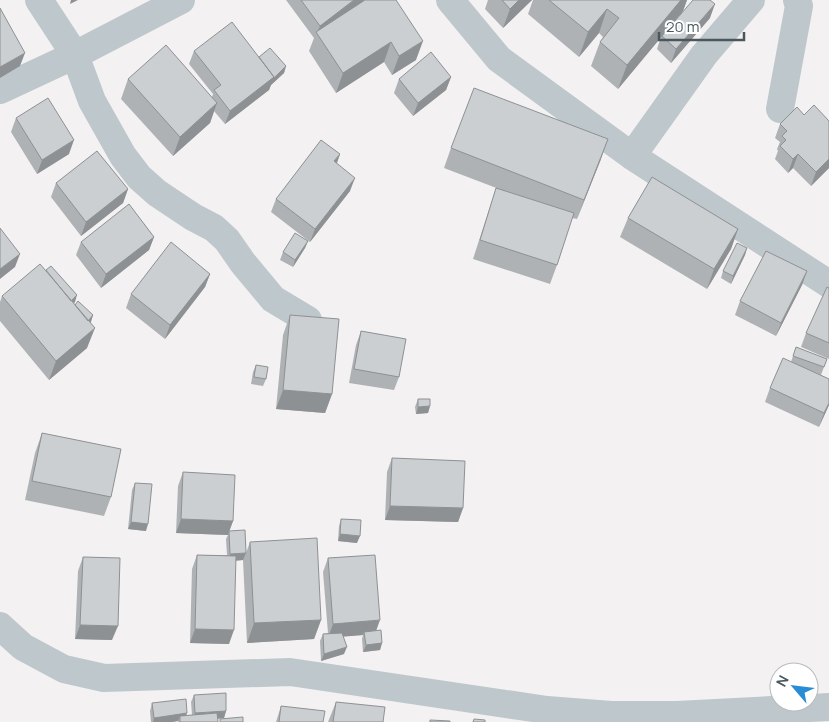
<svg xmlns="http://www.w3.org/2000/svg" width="829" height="722" font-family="Manrope,sans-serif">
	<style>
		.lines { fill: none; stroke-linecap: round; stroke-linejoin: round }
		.minor { stroke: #bec7cc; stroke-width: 28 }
		.wall { fill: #afb2b5 }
		.shaded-wall { fill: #8e9193 }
		.building { fill: #cbcfd2; stroke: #8e9193 }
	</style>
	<rect width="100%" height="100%" fill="#f3f1f1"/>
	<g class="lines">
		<path class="minor" d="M39 0 75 55 92 101 123 156 139 177 157 193 193 217 214 228 227 240 243 263 273 299 308 320
			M450 0 499 59 632 156 829 284
			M0 90 75 55 181 0
			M780 109 799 6 797 0
			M632 156 704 55 751 0
			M0 626 23 647 64 669 104 678 290 672 547 710 611 715H677L829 707"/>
	</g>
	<path class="wall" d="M286 0H364L363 1 416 60 392 75 384 62 336 93 309 51 314 38Z
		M488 0H532L503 28 485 9Z
		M533 0H687L683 11 672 24 710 18 671 63 657 49 661 37 618 89 591 66 600 42 603 37 599 33 579 57 528 14Z
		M194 51 259 57 286 66 284 73 271 85 269 90 225 124 214 111 210 123 173 156 121 99 128 79 212 97 213 94 189 64Z
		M451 77 446 90 413 116 394 93 399 79Z
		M804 115 829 121V168L811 186 793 168 788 173 775 159 778 151 777 149 780 142 775 138 780 124Z
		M16 118 69 154 37 174 11 132Z
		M451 148 601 159 577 219 572 218 557 265 550 284 473 259 496 188 499 189 444 168Z
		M340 154 337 163 350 191 310 242 271 212 276 199Z
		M56 183 128 189 123 203 81 236 51 197Z
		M628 218 738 229 731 249 707 289 620 237Z
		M154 237 149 250 101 288 76 255 81 242Z
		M308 241 305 248 293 267 280 260 283 252Z
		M747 248 745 255 731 284 721 278 723 271Z
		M807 271 802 285 776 336 735 315 740 301Z
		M210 274 205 287 165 339 126 308 131 294Z
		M829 288V359L801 347 806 333Z
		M2 296 75 302 73 303 75 305 93 315 90 323 87 348 49 380 0 321V302Z
		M290 315 332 394 325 413 276 409 283 335Z
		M361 331 399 377 394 390 349 383 356 345Z
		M796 347 827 359 821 375 812 371 829 379V405L819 427 765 402 770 388 791 362Z
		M256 365 266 379 263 386 251 384 253 372Z
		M418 399 430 406 428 413 416 414 415 407Z
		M42 433 111 497 104 516 25 500 35 453Z
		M392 458 463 508 458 522 385 520 387 472Z
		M183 472 233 521 229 531 246 553 250 542 321 620 314 639 247 643 243 560 235 561 229 644 190 643 192 569 197 555H227L226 539 228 535 176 533 178 486Z
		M135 483 146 531 128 529 132 490Z
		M341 519 357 543 338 541 339 526Z
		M83 557 112 640 75 639 78 571Z
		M328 558 376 630 382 643 380 650 363 652 362 639 363 635 343 636 344 654 321 661 320 641 323 634 328 633 323 572Z
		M194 695 226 711 224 718 217 719 218 722H178V721L172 722H151L150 711 152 703 186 716 192 715 191 702Z
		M336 702 383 722H328Z
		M281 706 323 722H276Z"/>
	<path class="shaded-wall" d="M71 0H78L70 4Z
		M354 0H364L363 3 317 33 320 26Z
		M519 0H532L503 28 510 9Z
		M681 0H687L683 11 618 89 627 65Z
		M715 4 710 18 671 63 676 49Z
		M607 9 599 33 579 57 588 32Z
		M423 41 416 60 392 75 399 56Z
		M391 42 384 62 336 93 343 73Z
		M25 53 20 66 0 78V67Z
		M286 66 284 73 271 85 269 90 225 124 230 111Z
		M451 77 446 90 413 116 418 103Z
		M217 103 210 123 173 156 180 137Z
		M608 139 601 159 577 219 584 200Z
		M74 140 69 154 37 174 42 160Z
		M340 154 335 168 334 161Z
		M798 154 793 168 788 173 793 159Z
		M829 159V168L811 186 816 172Z
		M355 178 350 191 310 242 315 229Z
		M128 189 123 203 81 236 86 222Z
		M738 229 731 249 707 289 714 269Z
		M154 237 149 250 101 288 106 274Z
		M308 241 305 248 293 267 295 260Z
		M747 248 745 255 731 284 733 276Z
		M20 254 15 267 0 279V269Z
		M807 271 802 285 776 336 781 323Z
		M210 274 205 287 165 339 170 325Z
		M77 295 75 302 64 312 66 305Z
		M93 315 91 322 81 332 84 325Z
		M95 328 87 348 49 380 56 361Z
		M283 390 332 394 325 413 276 409Z
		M829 403V405L819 427 824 413Z
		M430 406 428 413 416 414 418 407Z
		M390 506 463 508 458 522 385 520Z
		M181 519 233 521 228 535 176 533Z
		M131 522 148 524 146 531 128 529Z
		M340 534 360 536 357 543 338 541Z
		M246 553 243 560 227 561 230 554Z
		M321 620 314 639 247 643 254 623Z
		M380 620 375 634 364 632 363 635 328 638 333 624Z
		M80 625 118 626 112 640 75 639Z
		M195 629 234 630 229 644 190 643Z
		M382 643 380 650 363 652 366 645Z
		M347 647 344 654 321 661 324 654Z
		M226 711 224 718 192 721 195 713Z
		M187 713 185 720 180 716 178 721 172 722H153L154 718Z"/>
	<path class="building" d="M301 0H354L320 26Z
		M365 0H396L423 41 399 56 391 42 343 73 316 32Z
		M502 0H519L510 9Z
		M549 0H681L627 65 600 42 619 18 607 9 588 32Z
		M693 0H710L715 4 676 49 662 36Z
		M0 8 25 53 0 67Z
		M232 22 274 77 230 111 214 90 221 85 194 51Z
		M166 45 217 103 180 137 128 79Z
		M270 48 286 66 274 78V77L259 57Z
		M431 52 451 77 418 103 399 79Z
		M474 88 608 139 584 200 451 148Z
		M48 98 74 140 42 160 16 118Z
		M814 105 829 121V159L816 172 798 154 793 159 780 146 786 140 782 136 787 131 780 124 797 107 804 115Z
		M321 140 340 154 334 161 355 178 315 229 276 199Z
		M97 151 128 189 86 222 56 183Z
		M652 177 738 229 714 269 628 218Z
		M496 188 574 213 557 265 480 240Z
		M129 204 154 237 106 274 81 242Z
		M0 228 20 254 0 269Z
		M295 233 308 241 295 260 283 252Z
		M171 242 210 274 170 325 131 294Z
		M737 243 747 248 733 276 723 271Z
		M766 251 807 271 781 323 740 301Z
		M40 264 95 328 56 361 2 296Z
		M51 266 77 295 71 301 46 270Z
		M827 287 829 288V343L806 333Z
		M78 301 93 315 88 321 75 305Z
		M290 315 339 319 332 394 283 390Z
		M361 331 406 339 399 377 354 369Z
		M796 347 827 359 824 367 793 356Z
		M783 358 829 379V403L824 413 770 388Z
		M256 365 268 367 266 379 254 377Z
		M418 399H430V406L418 407Z
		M42 433 121 449 111 497 32 481Z
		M392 458 465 461 463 508 390 506Z
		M183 472 235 475 233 521 181 519Z
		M135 483 152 484 148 524 131 522Z
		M341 519 361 520 360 536 340 534Z
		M245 530 246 553 230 554 229 531Z
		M317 538 321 620 254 623 250 542Z
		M197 555 236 556 234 630 195 629Z
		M375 555 380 620 333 624 328 558Z
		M83 557 120 558 118 626 80 625Z
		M381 630 382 643 366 645 364 632Z
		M342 633 347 647 324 654 323 634Z
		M226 693V711L195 713 194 695Z
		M186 699 187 713 154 718 152 703Z
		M336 702 385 707 383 722H333Z
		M281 706 325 711 323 722H279Z
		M217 713 218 722H180V716Z
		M243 717V722H220V719Z
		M474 719 485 720V722H473Z
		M430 720 450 721V722H430Z"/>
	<g transform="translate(794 687) rotate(298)"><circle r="24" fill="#ffffff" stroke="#b7bcbe"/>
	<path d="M0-4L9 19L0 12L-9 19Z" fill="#298dd5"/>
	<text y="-8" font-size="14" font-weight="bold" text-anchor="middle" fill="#4a575d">N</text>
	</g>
	<path d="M659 32v8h85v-8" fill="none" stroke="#4a575d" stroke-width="2.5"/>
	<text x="666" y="32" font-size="15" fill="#4a575d" stroke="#ffffff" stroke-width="4" paint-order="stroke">20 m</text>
</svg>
